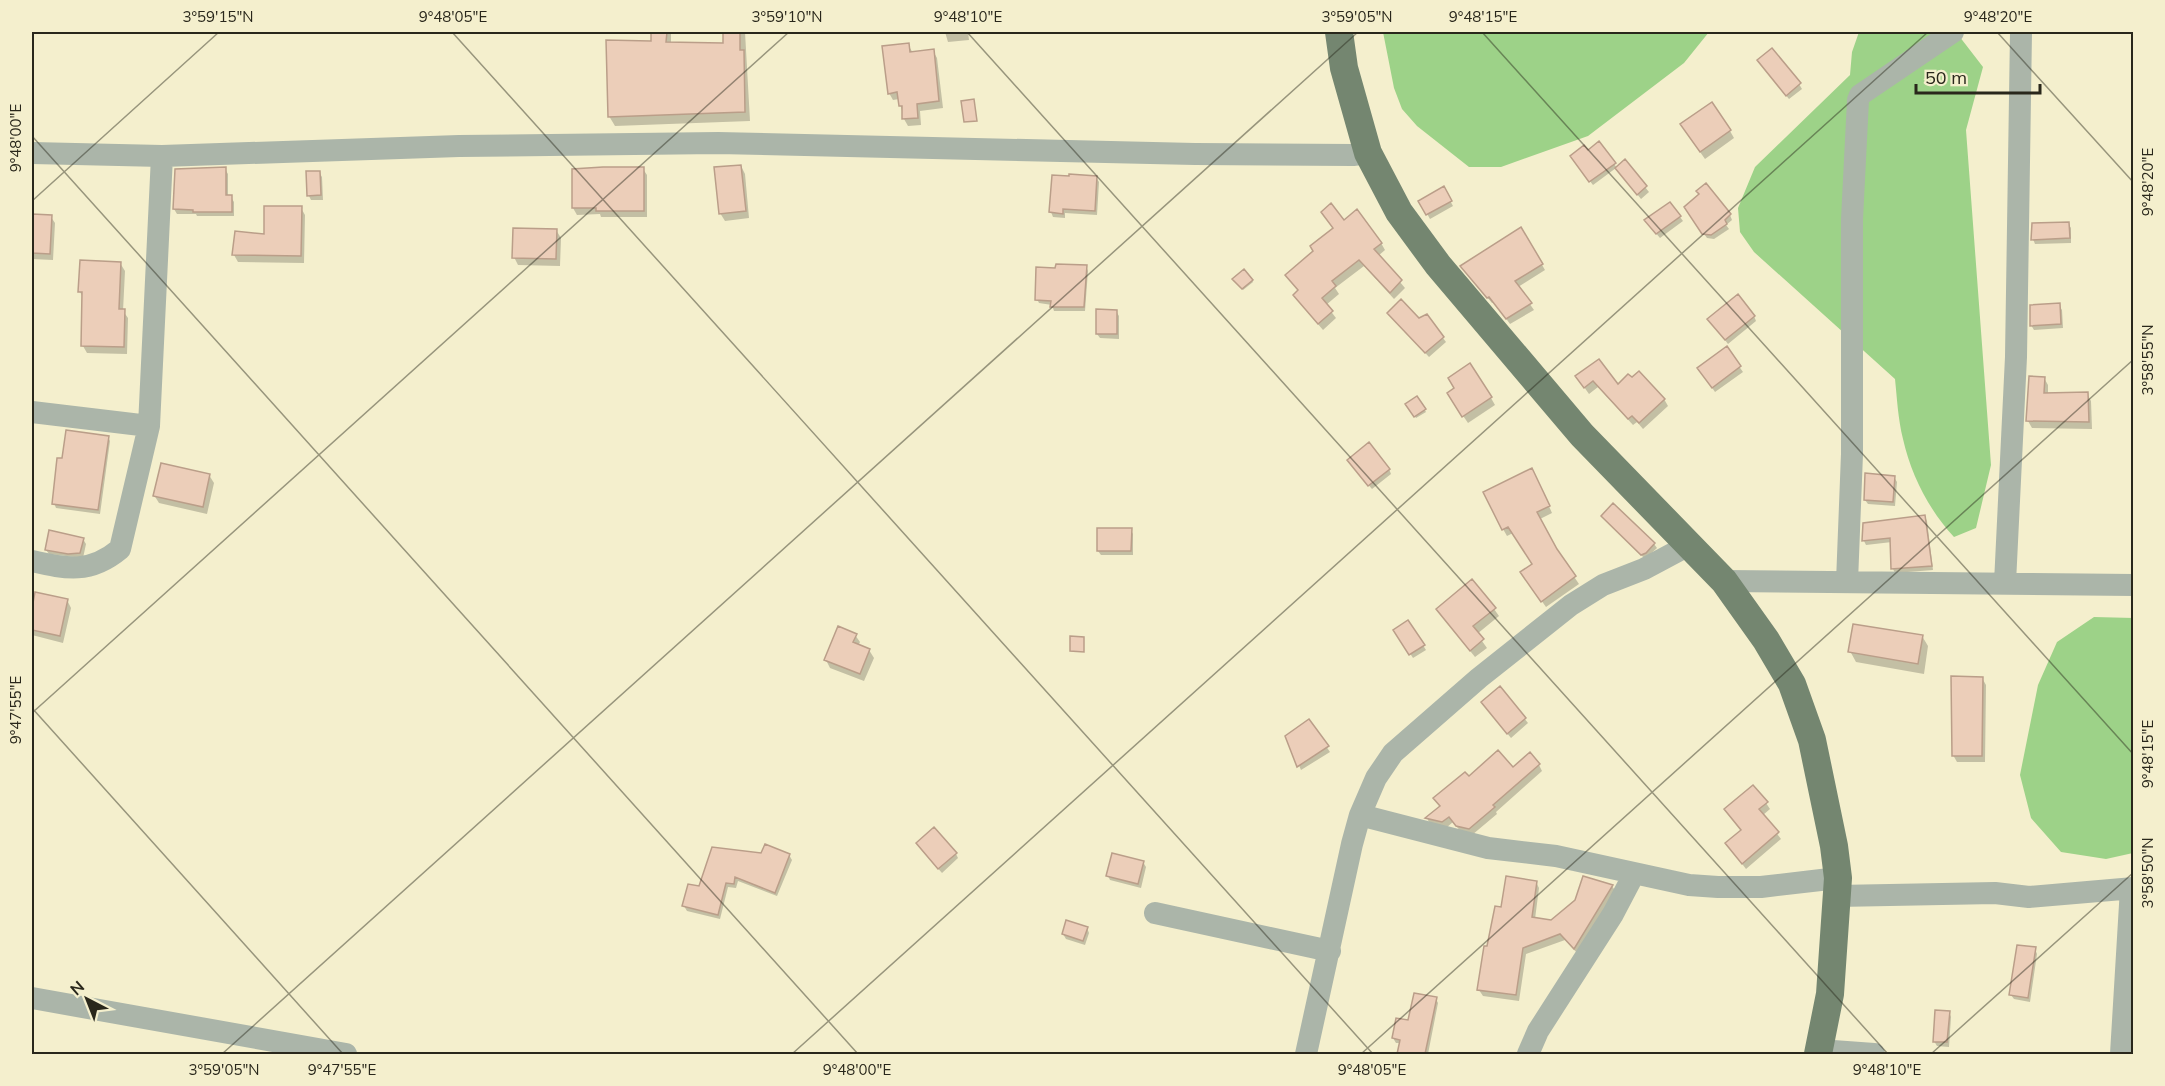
<svg xmlns="http://www.w3.org/2000/svg" width="2165" height="1086" font-family="Mulish,sans-serif">
	<style>
		.green { fill: #9dd288 }
		.shadow { fill: #0003 }
		.building { fill: #ecceb9; stroke: #ba9e89; stroke-width: 1.5 }
		.lines { fill: none; stroke-linecap: round; stroke-linejoin: round }
		.minor { stroke: #abb5a9; stroke-width: 22 }
		.major { stroke: #748670; stroke-width: 28 }
		.ticks { fill: none; stroke: #29271b; stroke-width: 1.5; stroke-opacity: 0.45 }
		.neatline { fill: none; stroke: #29271b; stroke-width: 2 }
		.ticks-label { font-size: 15px; text-anchor: middle; fill: #29271b }
	</style>
	<rect width="100%" height="100%" fill="#f4efcd"/>
	<path class="green" d="M1383 32H1709L1684 63 1588 136 1501 167H1469L1417 126 1402 109 1394 88Z
		M1859 32H1956L1983 67 1966 130 1991 465 1976 528 1954 537C1929 510 1911 475 1903 439 1898 419 1897 398 1895 379L1754 252 1740 232 1738 208 1755 167 1850 75 1852 52Z
		M2094 617 2134 618 2133 853 2106 859 2061 852 2031 818 2020 775 2038 685 2057 642Z"/>
	<path class="shadow" d="M653 32H671V43L724 44V32H745L750 121 615 126 609 116 653 43Z
		M945 32H968L969 40 948 42Z
		M1771 32H1799L1772 33Z
		M908 45 913 53 933 51 937 58 943 108 920 111 921 125 908 126 904 119 899 99 893 100 889 93Z
		M1761 65 1799 84 1802 89 1789 99Z
		M1730 131 1734 138 1705 159 1686 132Z
		M1588 152 1614 164 1617 168 1625 162 1649 192 1641 199 1616 168 1593 185 1574 161Z
		M741 166 745 174 749 218 725 221 720 213Z
		M225 169 228 174V197H231L234 202V216H197L196 214H177L174 209Z
		M643 169 647 175V217H601L600 214 577 215 573 208Z
		M319 172 322 177 323 200H311L309 196Z
		M1096 177 1099 182 1097 215 1065 213V218L1053 217 1051 212Z
		M1443 188 1453 206 1430 219 1420 201Z
		M301 208 305 215 304 263 238 262 234 255 265 235Z
		M1688 212 1730 215 1732 220 1726 225 1729 229 1714 239 1707 238Z
		M32 216 51 217 55 223 53 260 32 259Z
		M1680 217 1683 221 1660 238 1649 225Z
		M1343 222 1381 243 1385 250 1378 256 1405 288 1394 299 1364 266 1335 288 1339 294 1326 305 1336 318 1323 330 1299 302 1295 295 1299 291 1291 282 1314 252Z
		M2068 223 2071 228V243L2035 244 2033 239Z
		M1521 229 1545 270 1518 287 1534 310 1510 324 1494 302 1492 303 1466 272Z
		M556 230 561 238 560 266 518 265 514 257Z
		M120 263 125 271 123 311 128 318 127 354 87 353 83 346 84 299 80 292Z
		M1086 266 1088 271 1085 311H1054L1052 305 1039 303 1037 299 1057 270Z
		M1252 280 1253 282 1243 290 1235 281Z
		M2059 305 2062 310 2063 328 2034 330 2031 325Z
		M1116 311 1119 316V339L1100 338 1097 334Z
		M1389 314 1419 319 1443 338 1446 342 1429 357Z
		M1754 316 1756 321 1728 344 1712 323Z
		M1726 348 1743 372 1715 392 1702 373Z
		M1577 377 1664 399 1668 406 1643 429 1637 422 1633 425 1598 387 1589 394Z
		M2030 378H2044L2048 385V395L2087 394 2091 401 2092 429 2032 428 2028 421Z
		M1417 398 1426 412 1416 418 1407 404Z
		M1491 398 1495 405 1468 423 1453 401Z
		M108 437 110 441 100 514 56 508 54 503Z
		M1351 465 1389 469 1391 474 1372 489Z
		M209 475 214 483 207 514 159 503 154 495Z
		M1536 477 1552 513 1540 519 1557 552 1579 584 1546 607 1526 579 1533 564 1513 533 1507 536 1503 529Z
		M1894 477 1897 482 1895 506 1868 504 1865 500Z
		M1603 516 1654 544 1657 548 1645 559Z
		M1925 517 1927 521 1933 570 1895 573 1893 569 1892 542 1866 545 1864 541V524Z
		M1131 530 1133 534V555H1101L1098 551Z
		M83 539 86 544 83 558 49 554 46 550Z
		M36 593 67 600 71 608 63 643 32 635V614Z
		M1494 609 1499 616 1477 634 1487 648 1475 657 1442 616Z
		M1408 622 1426 650 1413 658 1395 630Z
		M855 635 860 642 858 646 869 650 874 658 864 681 830 668 826 660Z
		M1922 636 1928 646 1924 674 1856 662 1850 651Z
		M1982 678 1986 685 1985 762H1957L1953 755Z
		M1500 688 1528 723 1511 738 1485 707Z
		M1309 721 1330 752 1301 770 1287 737Z
		M1539 765 1542 771 1496 812 1497 814 1472 835 1461 832 1453 822 1446 828 1430 824 1427 818 1441 807 1439 804 1469 778Z
		M1766 803 1770 809 1763 815 1781 839 1746 869 1727 844 1742 831 1726 810Z
		M920 848 956 854 958 858 942 873Z
		M789 855 792 860 777 896 738 881 736 888 728 887 720 919 687 911 684 906 700 888Z
		M1143 862 1146 867 1141 888 1110 880 1108 876Z
		M1536 882 1539 888 1535 919 1552 922 1612 886 1616 892 1578 954 1565 940 1526 954 1519 1001 1483 996 1479 990 1488 948 1503 909Z
		M1087 928 1089 933 1085 945 1066 939 1063 934Z
		M2035 949 2037 954 2030 1002 2014 999 2011 995Z
		M1436 999 1438 1003 1428 1054H1398L1401 1043H1396L1393 1038Z
		M1949 1012 1951 1017 1949 1047 1937 1046 1934 1041Z"/>
	<path class="building" d="M651 32H667L666 42 723 43V32H740V50H744L745 112 608 117 606 40 651 41Z
		M909 43 910 52 934 49 939 101 917 104 918 118 902 119V106H899L897 92 888 94 882 46Z
		M1772 48 1801 83 1786 96 1757 60Z
		M974 99 977 121 964 122 961 101Z
		M1712 102 1731 130 1700 152 1680 124Z
		M1599 141 1616 163 1589 182 1570 156 1584 145 1588 150Z
		M1625 159 1647 186 1637 195 1615 168Z
		M741 165 746 211 719 214 714 167Z
		M226 167V195H232V212H193V210L173 209 175 169Z
		M603 167H644V211H596V208H572V169Z
		M306 171H320L321 195 307 196Z
		M1069 174 1097 176 1095 211 1063 209V214L1049 212 1052 175 1069 176Z
		M1706 183 1731 214 1725 220 1727 224 1711 235 1702 234 1684 207 1699 194 1696 191Z
		M1444 186 1452 201 1426 215 1418 201Z
		M1670 202 1681 216 1656 234 1644 220Z
		M1331 203 1344 220 1357 209 1382 243 1374 249 1402 280 1390 293 1359 260 1332 281 1336 286 1322 298 1333 311 1318 324 1293 295 1298 290 1285 275 1313 251 1310 246 1333 228 1321 212Z
		M264 206H302L301 256 232 255 235 231 264 234Z
		M32 214 52 215 50 254 32 253Z
		M2069 222 2070 238 2031 240 2032 223Z
		M1521 227 1543 264 1515 281 1532 303 1506 319 1489 297 1487 298 1460 266Z
		M513 228 557 229 556 259 512 258Z
		M80 260 121 262 119 309H125L124 347 81 346 82 292H78Z
		M1056 264 1087 265 1084 307H1050L1051 301 1035 300 1036 267 1055 268Z
		M1244 269 1253 280 1242 289 1232 279Z
		M1738 294 1755 316 1725 340 1707 319Z
		M1401 299 1419 318 1427 314 1444 337 1425 353 1387 313Z
		M2060 303 2061 324 2030 326V305Z
		M1096 309 1117 310V334H1096Z
		M1727 346 1741 366 1712 388 1697 368Z
		M1599 359 1618 384 1628 374 1632 377 1639 371 1665 399 1639 423 1632 416 1628 419 1593 381 1584 388 1575 376Z
		M1470 363 1492 397 1462 417 1447 393 1454 388 1448 378Z
		M2029 376 2045 377 2044 393 2088 392 2089 422 2026 421Z
		M1417 396 1426 409 1414 417 1405 404Z
		M66 430 109 436 98 510 52 504 57 458H62Z
		M1369 442 1390 469 1368 486 1347 460Z
		M161 463 210 474 203 507 153 496Z
		M1532 468 1550 506 1537 512 1557 549 1576 576 1541 602 1520 572 1532 564 1508 527 1502 530 1483 492Z
		M1865 473 1895 476 1893 502 1864 500Z
		M1613 503 1655 543 1646 553 1641 555 1601 516Z
		M1925 515 1932 566 1891 569 1890 538 1862 541 1863 523Z
		M1097 528H1132L1131 551H1097Z
		M49 530 84 538 80 553 68 554 45 550Z
		M1472 579 1496 608 1473 626 1484 639 1470 651 1436 609Z
		M35 592 68 599 60 636 32 630V608Z
		M1408 620 1425 645 1409 655 1393 630Z
		M1853 624 1923 635 1918 664 1848 652Z
		M838 626 857 634 853 642 870 649 860 674 824 660Z
		M1070 636 1084 637V652L1070 651Z
		M1951 676 1983 677 1982 756H1952Z
		M1500 686 1526 718 1507 734 1481 702Z
		M1309 719 1329 746 1297 767 1285 736Z
		M1498 750 1513 767 1530 752 1540 764 1493 805 1495 807 1469 829 1456 826 1449 817 1442 822 1425 818 1440 806 1433 798 1465 772 1469 776Z
		M1753 785 1768 802 1759 809 1779 832 1742 864 1725 843 1741 830 1724 809Z
		M934 827 957 853 938 869 916 843Z
		M765 844 790 854 775 893 735 877 734 884 726 883 718 915 682 906 688 884 699 886 712 847 761 853Z
		M1112 853 1144 861 1138 884 1106 876Z
		M1506 876 1537 881 1532 917 1551 920 1575 900 1583 876 1613 885 1574 949 1560 934 1523 948 1516 995 1477 990 1484 946H1487L1495 906 1501 907Z
		M1066 920 1088 927 1083 941 1062 934Z
		M2017 945 2036 947 2028 998 2009 995Z
		M1414 993 1437 997 1425 1054H1397L1400 1040 1392 1038 1396 1018 1408 1020Z
		M1935 1010 1950 1011 1947 1042H1933Z"/>
	<g class="lines">
		<path class="minor" d="M32 153 162 156 459 146 718 143 1195 154 1353 155 1368 153
			M32 412 149 426
			M32 561C67 569 90 574 120 549L149 426 162 156
			M1724 581 2134 585
			M1847 582 1852 454V219L1858 100 1860 95 1953 32
			M2005 583 2016 357 2021 32
			M1360 815 1488 848 1556 856 1689 885 1718 887H1761L1838 878
			M1837 896 1995 893 2029 897 2134 888
			M1155 913 1330 951
			M32 998 346 1054
			M1819 1050 1874 1054
			M1306 1054 1352 844 1360 815 1376 778 1393 753 1479 678 1571 605 1603 585 1644 569 1689 545
			M1528 1054 1538 1031 1613 914 1634 874
			M2121 1054 2131 888"/>
		<path class="major" d="M1339 32 1344 68 1368 153 1399 212 1438 265 1582 435 1724 581 1766 640 1792 684 1812 740 1834 846 1838 878 1830 994 1818 1054"/>
	</g>
	<path class="ticks" d="M452 32 1373 1054M967 32 1888 1054M1482 32 2134 755M1997 32 2134 183M32 136 858 1054M32 201 219 32M32 708 343 1054M32 713 789 32M222 1054 1358 32M792 1054 1928 32M1361 1054 2134 359M1931 1054 2134 872"/>
	<rect width="2165" height="1086" fill="none" stroke="#f4efcd" stroke-width="66"/>
	<g transform="translate(87 999) rotate(318)" stroke="#f4efcd" stroke-width="4.5" paint-order="stroke">
	<path d="M0-4.5L10 22L0 15L-10 22Z" fill="#29271b"/>
	<text y="-9" font-size="16" font-weight="bold" text-anchor="middle" fill="#29271b">N</text>
	</g>
	<path d="M1916 84v9h124v-9" fill="none" stroke="#29271b" stroke-width="3"/>
	<text x="1925" y="84" font-size="18" fill="#29271b" stroke="#f4efcd" stroke-width="4.5" paint-order="stroke">50 m</text>
	<rect x="33" y="33" width="2099" height="1020" class="neatline"/>
	<g class="ticks-label">
		<text x="218" y="22">3°59'15"N</text>
		<text x="453" y="22">9°48'05"E</text>
		<text x="787" y="22">3°59'10"N</text>
		<text x="968" y="22">9°48'10"E</text>
		<text x="1357" y="22">3°59'05"N</text>
		<text x="1483" y="22">9°48'15"E</text>
		<text x="1998" y="22">9°48'20"E</text>
		<text transform="translate(16 138) rotate(-90)" y="5">9°48'00"E</text>
		<text transform="translate(2148 182) rotate(-90)" y="5">9°48'20"E</text>
		<text transform="translate(2148 360) rotate(-90)" y="5">3°58'55"N</text>
		<text transform="translate(16 710) rotate(-90)" y="5">9°47'55"E</text>
		<text transform="translate(2148 754) rotate(-90)" y="5">9°48'15"E</text>
		<text transform="translate(2148 873) rotate(-90)" y="5">3°58'50"N</text>
		<text x="224" y="1075">3°59'05"N</text>
		<text x="342" y="1075">9°47'55"E</text>
		<text x="857" y="1075">9°48'00"E</text>
		<text x="1372" y="1075">9°48'05"E</text>
		<text x="1887" y="1075">9°48'10"E</text>
	</g>
</svg>
